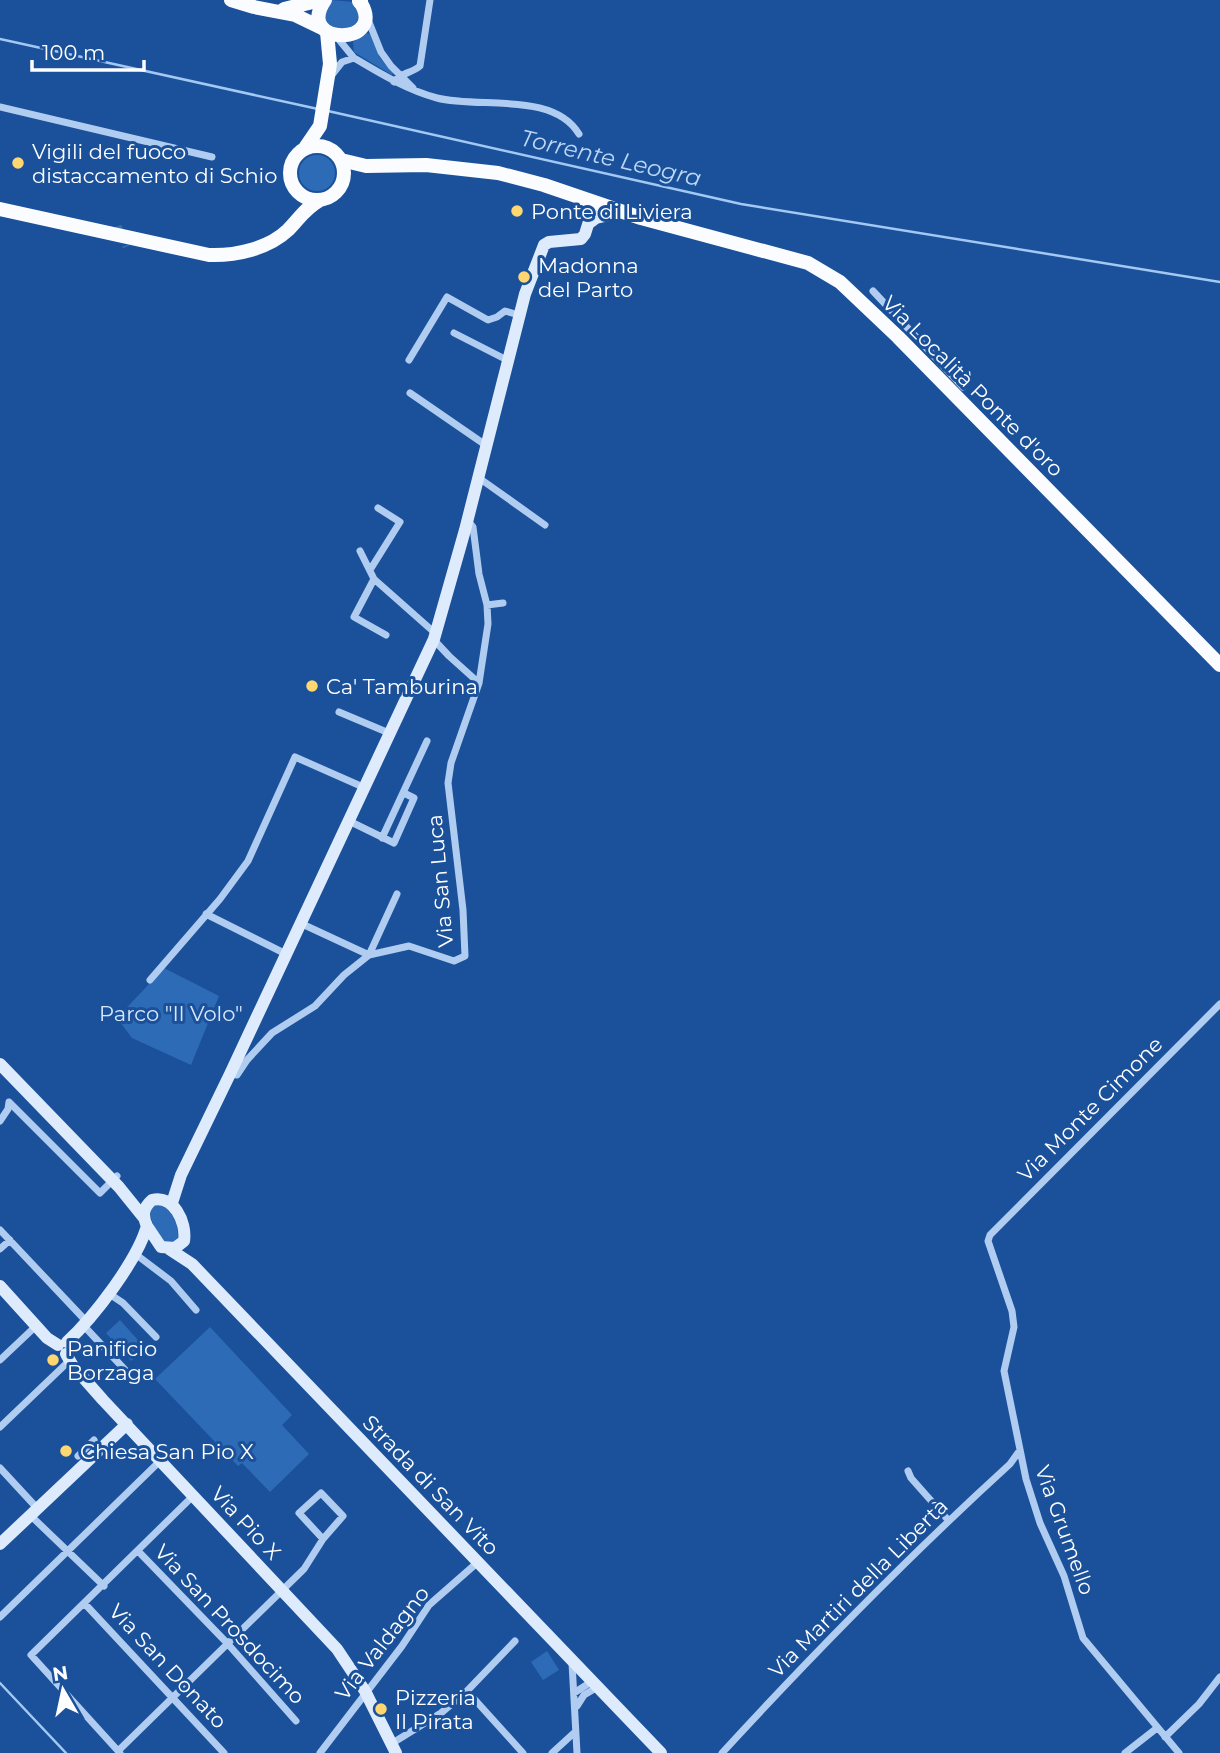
<svg xmlns="http://www.w3.org/2000/svg" width="1220" height="1753" font-family="Montserrat,sans-serif">
	<style>
		.green { fill: #2e6bb7 }
		.lines { fill: none; stroke-linecap: round; stroke-linejoin: round }
		.stream { stroke: #a3c8f3; stroke-width: 2.5 }
		.street-tunnel { stroke: #3c6ba9; stroke-width: 7; stroke-dasharray: 7 3.5; stroke-linecap: butt }
		.street { stroke: #b0cdf1; stroke-width: 7 }
		.secondary { stroke: #deebfc; stroke-width: 12 }
		.primary { stroke: #fafcff; stroke-width: 14 }
		.highway { stroke: #fff; stroke-width: 16 }
		.poi-dot { fill: #ffd670; stroke: #1a519a; stroke-width: 2.5 }
		.labels { text-anchor: middle; dominant-baseline: central; stroke-width: 6; stroke-linejoin: round; paint-order: stroke }
		.poi-label { font-size: 21px; fill: #fff; stroke: #1a519a; text-anchor: start }
		.street-label { font-size: 21px; fill: #fff; stroke: #1a519a }
		.park-label { font-size: 21px; fill: #d7e8fc; stroke: #1a519a }
		.water-label { font-size: 23px; font-style: italic; fill: #bdd7f7; stroke: #1a519a }
	</style>
	<rect width="100%" height="100%" fill="#1a519a"/>
	<path class="green" d="M331 0 354 2C364 22 356 27 336 31L324 19Z
		M366 33 370 34 380 58 393 73 392 75 354 52 353 42Z
		M299 173a18 18 0 1 1 36 0a18 18 0 1 1-36 0Z
		M164 968 219 996 191 1065 132 1038 117 1018Z
		M159 1203C171 1210 178 1222 178 1237L173 1243H165C157 1234 150 1221 150 1209Z
		M120 1320 145 1348 131 1361 106 1333Z
		M210 1327 292 1415 282 1425 309 1454 270 1492 242 1463 238 1466 155 1379Z
		M547 1651 559 1670 543 1680 531 1662Z"/>
	<g class="lines">
		<path class="stream" d="M0 39 318 109
			M328 111 741 204 1220 282
			M0 1683 66 1753"/>
		<path class="street-tunnel" d="M118 226 126 247"/>
		<path class="street" d="M367 17 381 52 391 66 413 88
			M336 36 354 58
			M331 76 342 62 354 58C381 74 407 90 437 98 480 109 553 91 579 134
			M394 82C401 72 411 74 420 66L430 0
			M0 107 212 157
			M873 291 963 387
			M454 333 507 360
			M409 360 447 297 488 320 497 317 505 311 519 315
			M410 393 487 446
			M479 478 545 525
			M360 551 374 579 435 633
			M370 570 400 522 378 508
			M374 579 354 617 386 635
			M487 605 503 603
			M434 640 449 656 479 683
			M339 712 389 733
			M349 821 394 843 414 798 404 793
			M382 838 427 741
			M206 914 286 954
			M300 923 369 955 397 894
			M150 980 220 899 248 861 295 757 363 787
			M230 1074 237 1075 247 1060 272 1033 315 1006 344 975 369 955 409 946 454 961 465 956 463 910 448 783 451 763 479 683 488 624 487 605 479 574 473 527 468 521
			M0 1121 8 1109 9 1102 100 1193 117 1176
			M0 1230 86 1321
			M0 1249 10 1240
			M138 1256 171 1281 196 1310
			M108 1293 123 1303 156 1337
			M83 1325 128 1373
			M0 1360 36 1326
			M0 1427 69 1361
			M78 1456 94 1440
			M0 1468 37 1508
			M908 1471 911 1478 949 1521
			M30 1515 104 1586
			M139 1552 227 1643 296 1721
			M85 1604 224 1753
			M0 1617 160 1461
			M572 1663 577 1753
			M467 1691 523 1753
			M574 1693 591 1682
			M577 1706 584 1695 596 1688
			M1165 1737 1199 1704 1220 1677
			M391 1744 441 1713 467 1691 515 1641
			M118 1751 304 1569 323 1539 343 1516 321 1493 299 1513 323 1539
			M120 1753 31 1655 193 1496
			M320 1753 402 1646 429 1605 478 1562
			M552 1753 575 1732
			M722 1753C814 1653 909 1556 1010 1464L1020 1450
			M1125 1753 1157 1728
			M1179 1753 1083 1638 1064 1576 1040 1523 1026 1479 1004 1371 1014 1327 1012 1311 988 1241 990 1235 1220 1004"/>
		<path class="secondary" d="M588 224 596 218 622 212
			M0 1064 119 1187 144 1218
			M172 1203 181 1175 230 1074 434 639 465 530 525 294 544 245 549 242 581 239 585 234 595 202
			M169 1249 192 1264 661 1753
			M0 1286 47 1338 58 1345
			M67 1342C94 1317 137 1261 147 1226 142 1215 143 1208 152 1200 173 1194 187 1222 184 1241L175 1248 161 1247 147 1226
			M66 1354 73 1366 103 1400 337 1649 365 1691 396 1753
			M0 1544 127 1424"/>
		<path class="primary" d="M231 0 254 7 295 15 324 29
			M325 0C293 47 391 47 359 0
			M284 9 321 0
			M290 173a27 27 0 1 1 54 0a27 27 0 1 1-54 0Z
			M305 148 320 126 330 64 327 32
			M341 160 366 166 426 165 498 173 544 185 641 218 808 263 840 282 898 337 1220 665
			M0 209 209 255C235 256 268 249 288 230 299 219 305 208 320 200"/>
		<path class="highway" d="M360 0V1"/>
	</g>
	<g class="poi-dot">
		<circle cx="18" cy="163" r="7"/>
		<circle cx="517" cy="211" r="7"/>
		<circle cx="524" cy="277" r="7"/>
		<circle cx="312" cy="686" r="7"/>
		<circle cx="53" cy="1360" r="7"/>
		<circle cx="66" cy="1451" r="7"/>
		<circle cx="381" cy="1709" r="7"/>
	</g>
	<g class="labels">
		<g class="poi-label">
			<text x="32" y="151">Vigili del fuoco<tspan x="32" dy="24">distaccamento di Schio</tspan></text>
			<text x="531" y="211">Ponte di Liviera</text>
			<text x="538" y="265">Madonna<tspan x="538" dy="24">del Parto</tspan></text>
			<text x="326" y="686">Ca' Tamburina</text>
			<text x="67" y="1348">Panificio<tspan x="67" dy="24">Borzaga</tspan></text>
			<text x="80" y="1451">Chiesa San Pio X</text>
			<text x="395" y="1697">Pizzeria<tspan x="395" dy="24">Il Pirata</tspan></text>
		</g>
		<g class="street-label">
			<text transform="translate(973 386) rotate(45)">Via Località Ponte d'oro</text>
			<text transform="translate(440 881) rotate(-95)">Via San Luca</text>
			<text transform="translate(1090 1109) rotate(-45)">Via Monte Cimone</text>
			<text transform="translate(431 1485) rotate(46)">Strada di San Vito</text>
			<text transform="translate(246 1523) rotate(47)">Via Pio X</text>
			<text transform="translate(1065 1530) rotate(70)">Via Grumello</text>
			<text transform="translate(858 1588) rotate(-45)">Via Martiri della Libertà</text>
			<text transform="translate(230 1624) rotate(47)">Via San Prosdocimo</text>
			<text transform="translate(382 1643) rotate(-52)">Via Valdagno</text>
			<text transform="translate(168 1666) rotate(47)">Via San Donato</text>
		</g>
		<g class="park-label">
			<text x="171" y="1013">Parco "Il Volo"</text>
		</g>
		<g class="water-label">
			<text transform="translate(611 158) rotate(13)">Torrente Leogra</text>
		</g>
	</g>
	<g transform="translate(63 1690) rotate(351)" stroke="#1a519a" stroke-width="5" paint-order="stroke">
	<path d="M0-5L12 26L0 18L-12 26Z" fill="#ffffff"/>
	<text y="-10" font-size="19" font-weight="bold" text-anchor="middle" fill="#ffffff">N</text>
	</g>
	<path d="M32 60v10h112v-10" fill="none" stroke="#ffffff" stroke-width="3.5"/>
	<text x="42" y="60" font-size="21" fill="#ffffff" stroke="#1a519a" stroke-width="5" paint-order="stroke">100 m</text>
</svg>
